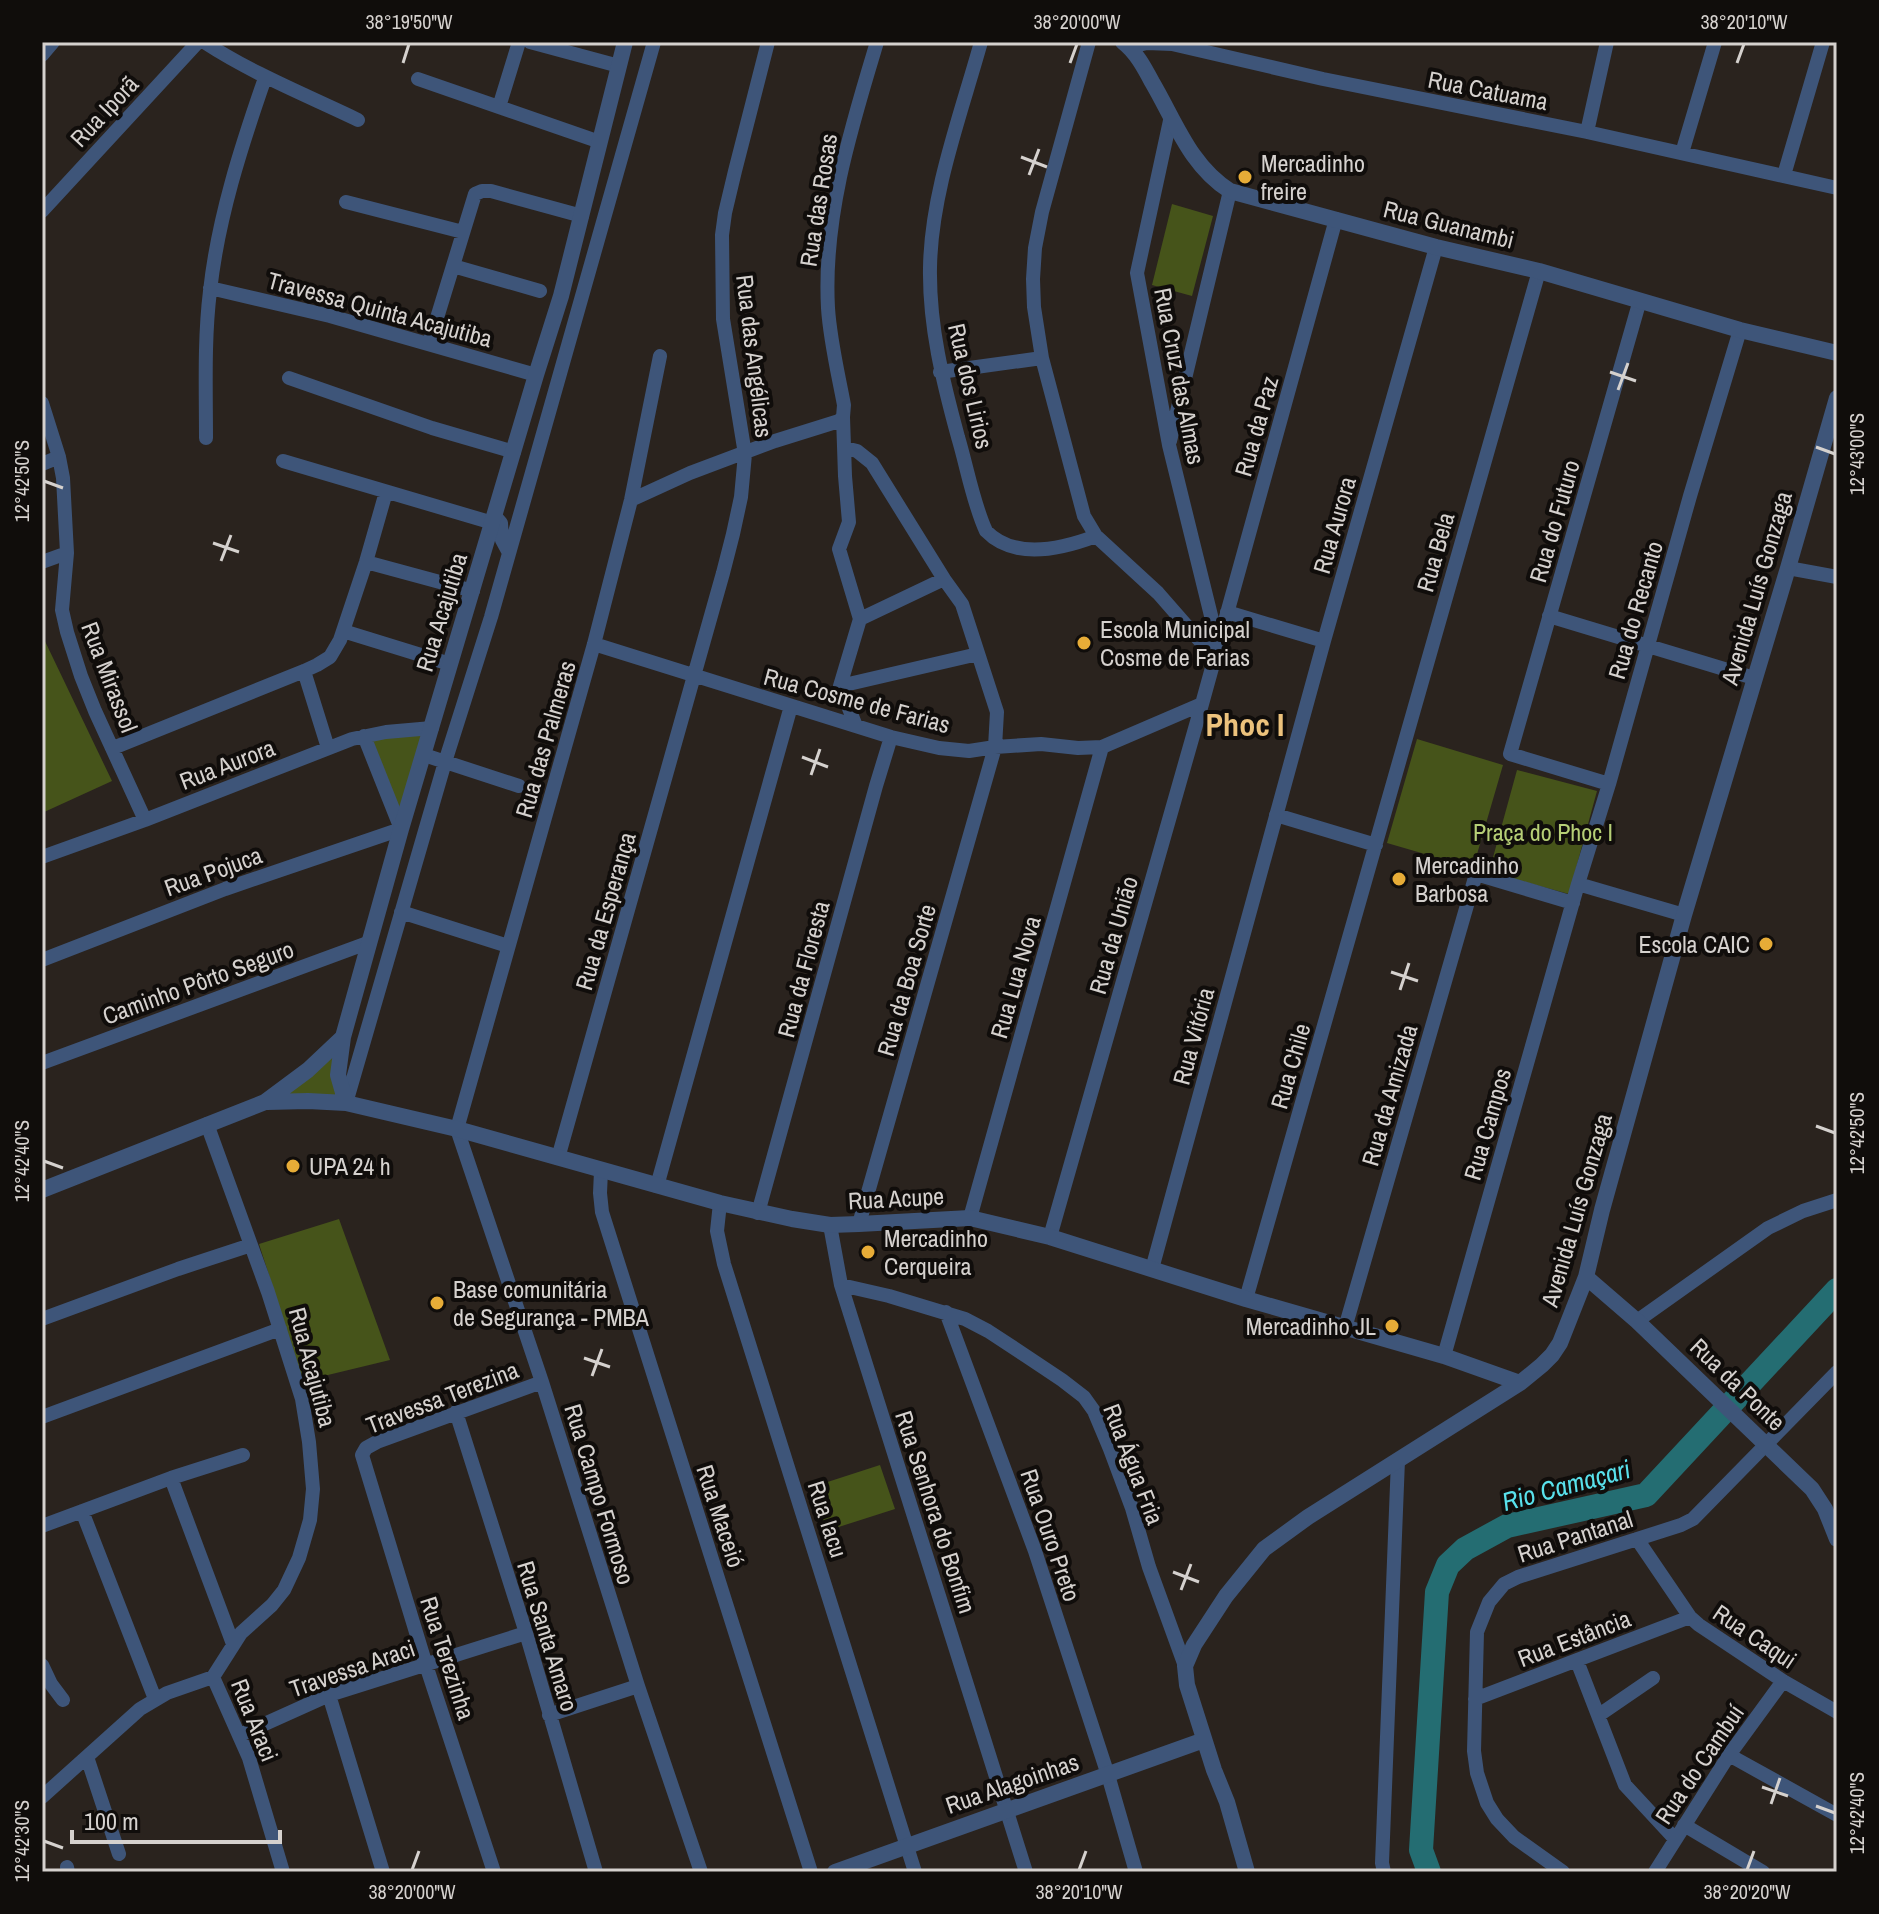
<svg xmlns="http://www.w3.org/2000/svg" width="1879" height="1914" font-family="'Archivo Narrow',sans-serif">
	<style>
		.green { fill: #46541a }
		.lines { fill: none; stroke-linecap: round; stroke-linejoin: round }
		.river { stroke: #246d72; stroke-width: 24 }
		.minor { stroke: #3e5579; stroke-width: 14 }
		.tertiary { stroke: #3e5579; stroke-width: 16 }
		.ticks { fill: none; stroke: #d5d1ce; stroke-width: 3 }
		.poi-dot { fill: #e7ac37; stroke: #100d0b; stroke-width: 3 }
		.labels { text-anchor: middle; dominant-baseline: central; stroke-width: 8; stroke-linejoin: round; paint-order: stroke }
		.street-label { font-size: 24px; fill: #d5d1ce; stroke: #100d0b }
		.poi-label { font-size: 24px; fill: #d5d1ce; stroke: #100d0b; text-anchor: start }
		.park-label { font-size: 24px; fill: #b6cf76; stroke: #100d0b }
		.water-label { font-size: 26px; font-style: italic; fill: #59e1ec; stroke: #100d0b }
		.district-label { font-size: 32px; font-weight: bold; fill: #ecc27c; stroke: #100d0b }
		.neatline { fill: none; stroke: #d5d1ce; stroke-width: 3 }
		.ticks-label { font-size: 20px; text-anchor: middle; fill: #d5d1ce }
	</style>
	<rect width="100%" height="100%" fill="#2a231e"/>
	<path class="green" d="M1172 204 1213 216 1192 296 1152 285Z
		M42 635 112 781 42 813Z
		M431 729 401 828 363 742Z
		M1417 739 1503 765 1473 868 1387 843Z
		M1517 770 1597 791 1569 894 1489 872Z
		M341 1041 339 1100H276Z
		M339 1219 390 1360 303 1381 259 1244Z
		M880 1465 895 1509 823 1532 809 1488Z"/>
	<g class="lines">
		<path class="river" d="M1429 1872 1421 1850 1437 1592 1448 1565 1465 1549 1507 1526 1646 1495 1837 1290"/>
		<path class="minor" d="M204 42C253 74 306 95 358 120
			M530 42 619 66
			M981 42C961 114 931 193 930 268 929 326 943 382 958 437 967 467 973 503 986 531 1014 560 1062 549 1096 536
			M1089 42 1042 212 1035 248 1033 279 1034 307 1042 358 1084 516 1096 536 1158 593 1214 657
			M1130 47 1147 43 1172 44 1323 79 1587 132 1837 188
			M42 55 53 42
			M418 79 600 142
			M499 107 519 42
			M1171 116 1137 273 1169 445 1218 644
			M1587 132 1607 42
			M1682 153 1715 42
			M1784 175 1823 42
			M346 202 463 232
			M42 211 198 42
			M453 266 540 291
			M210 288 330 316 536 375
			M429 344 475 194 482 191H491L582 216
			M660 356 631 500 594 644 457 1129 542 1382 638 1686 701 1872
			M940 372 1042 358
			M289 378 432 428 514 452
			M42 403 59 457 63 478 67 553 62 610 67 632 81 676 95 711 145 820
			M843 417 845 476 849 522 839 549 860 619
			M206 438C206 389 204 340 210 291 218 218 241 147 265 78
			M1170 441 1230 191
			M845 448 857 451 872 463 944 579 860 619 840 686 856 726
			M283 461 493 523
			M42 464 59 457
			M631 500 690 473 775 441 839 421 843 417 844 405C838 373 830 340 828 308 823 217 851 128 877 42
			M495 516 501 523 502 540 509 553
			M42 562 67 553
			M366 562 473 591
			M1788 568 1837 577
			M1227 612 1324 641
			M1549 616 1754 678
			M343 631 450 664
			M594 644 891 737 939 748 969 751 995 747 1041 744 1078 748 1102 747 1202 704
			M304 671 328 748
			M840 686 978 654
			M113 748 304 671 317 665 330 657 340 640 366 562 386 492
			M424 755 519 786
			M1609 784 1510 754 1640 300
			M1276 815 1376 845
			M42 857 145 820 352 739 386 732 432 728
			M1578 884 1684 915
			M401 912 508 946
			M42 960 225 889 401 829 364 736
			M42 1063 370 942
			M346 1103 445 762 491 617 654 42
			M558 1158 723 573 733 534 741 497 745 454 723 319 722 235 725 213 735 171 768 42
			M601 1171 600 1193 602 1212 811 1872
			M657 1186 791 706
			M720 1203 717 1231 724 1264 915 1872
			M758 1213 876 786 891 737
			M970 1218 1102 747
			M859 1224 995 747 997 712 962 604 944 579
			M830 1225 841 1285 1026 1872
			M1050 1237 1202 704 1336 219
			M1152 1269 1324 641 1436 247
			M841 1285 889 1296 965 1319 988 1331 1026 1356 1062 1380 1084 1397 1094 1411 1110 1449 1132 1508 1149 1567 1185 1666
			M1246 1299 1539 271
			M946 1312 1035 1551 1108 1775 1136 1872
			M42 1319 178 1269 251 1245
			M1637 1321 1768 1228 1803 1211 1837 1200
			M1345 1328 1476 874 1573 903
			M1444 1356 1578 884 1609 784 1690 496 1740 330
			M456 1412 526 1633 596 1872
			M42 1417 280 1329
			M171 1478 233 1644
			M82 1511 155 1699
			M42 1526 171 1478 243 1455
			M1637 1539 1690 1617 1699 1625 1783 1681 1837 1712
			M1577 1661 1625 1785 1675 1839
			M42 1665 51 1684 63 1700
			M213 1677 249 1758 283 1872
			M329 1695 383 1872
			M1475 1699 1690 1617
			M549 1715 638 1686
			M1599 1715 1653 1678
			M240 1735 329 1695 526 1633
			M1729 1755 1837 1815
			M87 1757 119 1854
			M42 1797 140 1709 167 1693 213 1677 241 1633 272 1605 284 1590 299 1558 310 1520 313 1489 309 1442 302 1399 268 1292 207 1124
			M1684 1825 1763 1872
			M67 1867 68 1872
			M494 1872 426 1665 362 1455 366 1448 377 1442 542 1382
			M1384 1872 1382 1863 1398 1460
			M1563 1872 1514 1837 1497 1819 1487 1803 1477 1773 1474 1751 1477 1632 1489 1602 1504 1584 1518 1577 1681 1525 1693 1519 1837 1372
			M1655 1872 1729 1755 1783 1681"/>
		<path class="tertiary" d="M1123 42C1136 52 1144 67 1152 82 1175 121 1190 166 1230 191L1436 247 1539 271 1740 330 1837 353
			M343 1037 338 1075 346 1103
			M267 1102 308 1101 346 1103 457 1129 720 1203 792 1219 830 1225 859 1224 970 1218 1050 1237 1246 1299 1444 1356 1520 1383
			M42 1190 265 1102 308 1070 343 1037 401 829 536 375 561 296 625 42
			M1586 1277 1637 1321 1812 1489 1825 1509 1837 1539
			M835 1872 1204 1740
			M1247 1872 1227 1802 1214 1770 1187 1685 1185 1666 1194 1645 1226 1596 1264 1549 1308 1517 1520 1383 1542 1365 1552 1355 1560 1343 1586 1277 1602 1210 1684 915 1788 568 1837 398"/>
	</g>
	<path class="ticks" d="M403 63 409 44M1070 63 1077 44M1737 63 1744 44M1021 157 1047 167M1029 175 1039 149M1610 372 1636 381M1618 390 1628 363M1816 447 1835 454M44 481 63 488M213 543 239 552M221 561 231 535M802 757 828 767M811 775 820 749M1391 972 1418 981M1400 990 1409 963M1816 1126 1835 1133M44 1161 63 1168M584 1358 610 1367M592 1376 602 1349M1173 1572 1199 1582M1181 1590 1191 1564M1762 1787 1788 1796M1771 1804 1780 1778M1816 1806 1835 1813M44 1841 63 1848M412 1870 419 1851M1079 1870 1086 1851M1747 1870 1754 1851"/>
	<g class="poi-dot">
		<circle cx="1245" cy="177" r="8"/>
		<circle cx="1084" cy="643" r="8"/>
		<circle cx="1399" cy="879" r="8"/>
		<circle cx="1766" cy="944" r="8"/>
		<circle cx="293" cy="1166" r="8"/>
		<circle cx="868" cy="1252" r="8"/>
		<circle cx="437" cy="1303" r="8"/>
		<circle cx="1392" cy="1326" r="8"/>
	</g>
	<g class="labels">
		<g class="street-label">
			<text transform="translate(1488 90) rotate(11)">Rua Catuama</text>
			<text transform="translate(104 111) rotate(-47)">Rua Iporã</text>
			<text transform="translate(818 200) rotate(-81)">Rua das Rosas</text>
			<text transform="translate(1449 224) rotate(14)">Rua Guanambi</text>
			<text transform="translate(380 309) rotate(15)">Travessa Quinta Acajutiba</text>
			<text transform="translate(755 356) rotate(83)">Rua das Angélicas</text>
			<text transform="translate(1180 376) rotate(79)">Rua Cruz das Almas</text>
			<text transform="translate(971 386) rotate(77)">Rua dos Lirios</text>
			<text transform="translate(1256 426) rotate(-74)">Rua da Paz</text>
			<text transform="translate(1554 521) rotate(-74)">Rua do Futuro</text>
			<text transform="translate(1334 525) rotate(-74)">Rua Aurora</text>
			<text transform="translate(1435 552) rotate(-74)">Rua Bela</text>
			<text transform="translate(1756 588) rotate(-74)">Avenida Luís Gonzaga</text>
			<text transform="translate(1635 610) rotate(-74)">Rua do Recanto</text>
			<text transform="translate(441 612) rotate(-73)">Rua Acajutiba</text>
			<text transform="translate(110 677) rotate(69)">Rua Mirassol</text>
			<text transform="translate(857 700) rotate(15)">Rua Cosme de Farias</text>
			<text transform="translate(545 739) rotate(-74)">Rua das Palmeras</text>
			<text transform="translate(227 764) rotate(-21)">Rua Aurora</text>
			<text transform="translate(213 871) rotate(-20)">Rua Pojuca</text>
			<text transform="translate(605 911) rotate(-74)">Rua da Esperança</text>
			<text transform="translate(1113 935) rotate(-74)">Rua da União</text>
			<text transform="translate(803 969) rotate(-75)">Rua da Floresta</text>
			<text transform="translate(1015 977) rotate(-74)">Rua Lua Nova</text>
			<text transform="translate(906 980) rotate(-74)">Rua da Boa Sorte</text>
			<text transform="translate(198 982) rotate(-20)">Caminho Pôrto Seguro</text>
			<text transform="translate(1193 1036) rotate(-75)">Rua Vitória</text>
			<text transform="translate(1290 1066) rotate(-74)">Rua Chile</text>
			<text transform="translate(1389 1095) rotate(-74)">Rua da Amizada</text>
			<text transform="translate(1487 1124) rotate(-74)">Rua Campos</text>
			<text transform="translate(896 1198) rotate(-3)">Rua Acupe</text>
			<text transform="translate(1576 1210) rotate(-74)">Avenida Luís Gonzaga</text>
			<text transform="translate(313 1367) rotate(75)">Rua Acajutiba</text>
			<text transform="translate(1738 1384) rotate(44)">Rua da Ponte</text>
			<text transform="translate(442 1397) rotate(-21)">Travessa Terezina</text>
			<text transform="translate(1134 1464) rotate(69)">Rua Água Fria</text>
			<text transform="translate(600 1494) rotate(73)">Rua Campo Formoso</text>
			<text transform="translate(936 1512) rotate(72)">Rua Senhora do Bonfim</text>
			<text transform="translate(721 1516) rotate(72)">Rua Maceió</text>
			<text transform="translate(828 1519) rotate(72)">Rua Iacu</text>
			<text transform="translate(1051 1535) rotate(71)">Rua Ouro Preto</text>
			<text transform="translate(1575 1536) rotate(-18)">Rua Pantanal</text>
			<text transform="translate(548 1636) rotate(73)">Rua Santa Amaro</text>
			<text transform="translate(1755 1636) rotate(34)">Rua Caqui</text>
			<text transform="translate(1574 1638) rotate(-21)">Rua Estância</text>
			<text transform="translate(448 1658) rotate(72)">Rua Terezinha</text>
			<text transform="translate(352 1668) rotate(-19)">Travessa Araci</text>
			<text transform="translate(255 1720) rotate(68)">Rua Araci</text>
			<text transform="translate(1699 1764) rotate(-56)">Rua do Cambuí</text>
			<text transform="translate(1012 1783) rotate(-19)">Rua Alagoinhas</text>
		</g>
		<g class="poi-label">
			<text x="1261" y="163">Mercadinho<tspan x="1261" dy="28">freire</tspan></text>
			<text x="1100" y="629">Escola Municipal<tspan x="1100" dy="28">Cosme de Farias</tspan></text>
			<text x="1415" y="865">Mercadinho<tspan x="1415" dy="28">Barbosa</tspan></text>
			<text x="1750" y="944" text-anchor="end">Escola CAIC</text>
			<text x="309" y="1166">UPA 24 h</text>
			<text x="884" y="1238">Mercadinho<tspan x="884" dy="28">Cerqueira</tspan></text>
			<text x="453" y="1289">Base comunitária<tspan x="453" dy="28">de Segurança - PMBA</tspan></text>
			<text x="1376" y="1326" text-anchor="end">Mercadinho JL</text>
		</g>
		<g class="park-label">
			<text x="1543" y="832">Praça do Phoc I</text>
		</g>
		<g class="water-label">
			<text transform="translate(1566 1485) rotate(-15)">Rio Camaçari</text>
		</g>
		<g class="district-label">
			<text x="1245" y="724">Phoc I</text>
		</g>
	</g>
	<rect width="1879" height="1914" fill="none" stroke="#100d0b" stroke-width="88"/>
	<path d="M72 1830v12h208v-12" fill="none" stroke="#d5d1ce" stroke-width="4"/>
	<text x="84" y="1830" font-size="24" fill="#d5d1ce" stroke="#100d0b" stroke-width="6" paint-order="stroke">100 m</text>
	<rect x="44" y="44" width="1791" height="1826" class="neatline"/>
	<g class="ticks-label">
		<text x="409" y="29">38°19'50"W</text>
		<text x="1077" y="29">38°20'00"W</text>
		<text x="1744" y="29">38°20'10"W</text>
		<text transform="translate(1857 454) rotate(-90)" y="7">12°43'00"S</text>
		<text transform="translate(22 481) rotate(-90)" y="7">12°42'50"S</text>
		<text transform="translate(1857 1133) rotate(-90)" y="7">12°42'50"S</text>
		<text transform="translate(22 1161) rotate(-90)" y="7">12°42'40"S</text>
		<text transform="translate(1857 1813) rotate(-90)" y="7">12°42'40"S</text>
		<text transform="translate(22 1841) rotate(-90)" y="7">12°42'30"S</text>
		<text x="412" y="1899">38°20'00"W</text>
		<text x="1079" y="1899">38°20'10"W</text>
		<text x="1747" y="1899">38°20'20"W</text>
	</g>
</svg>
